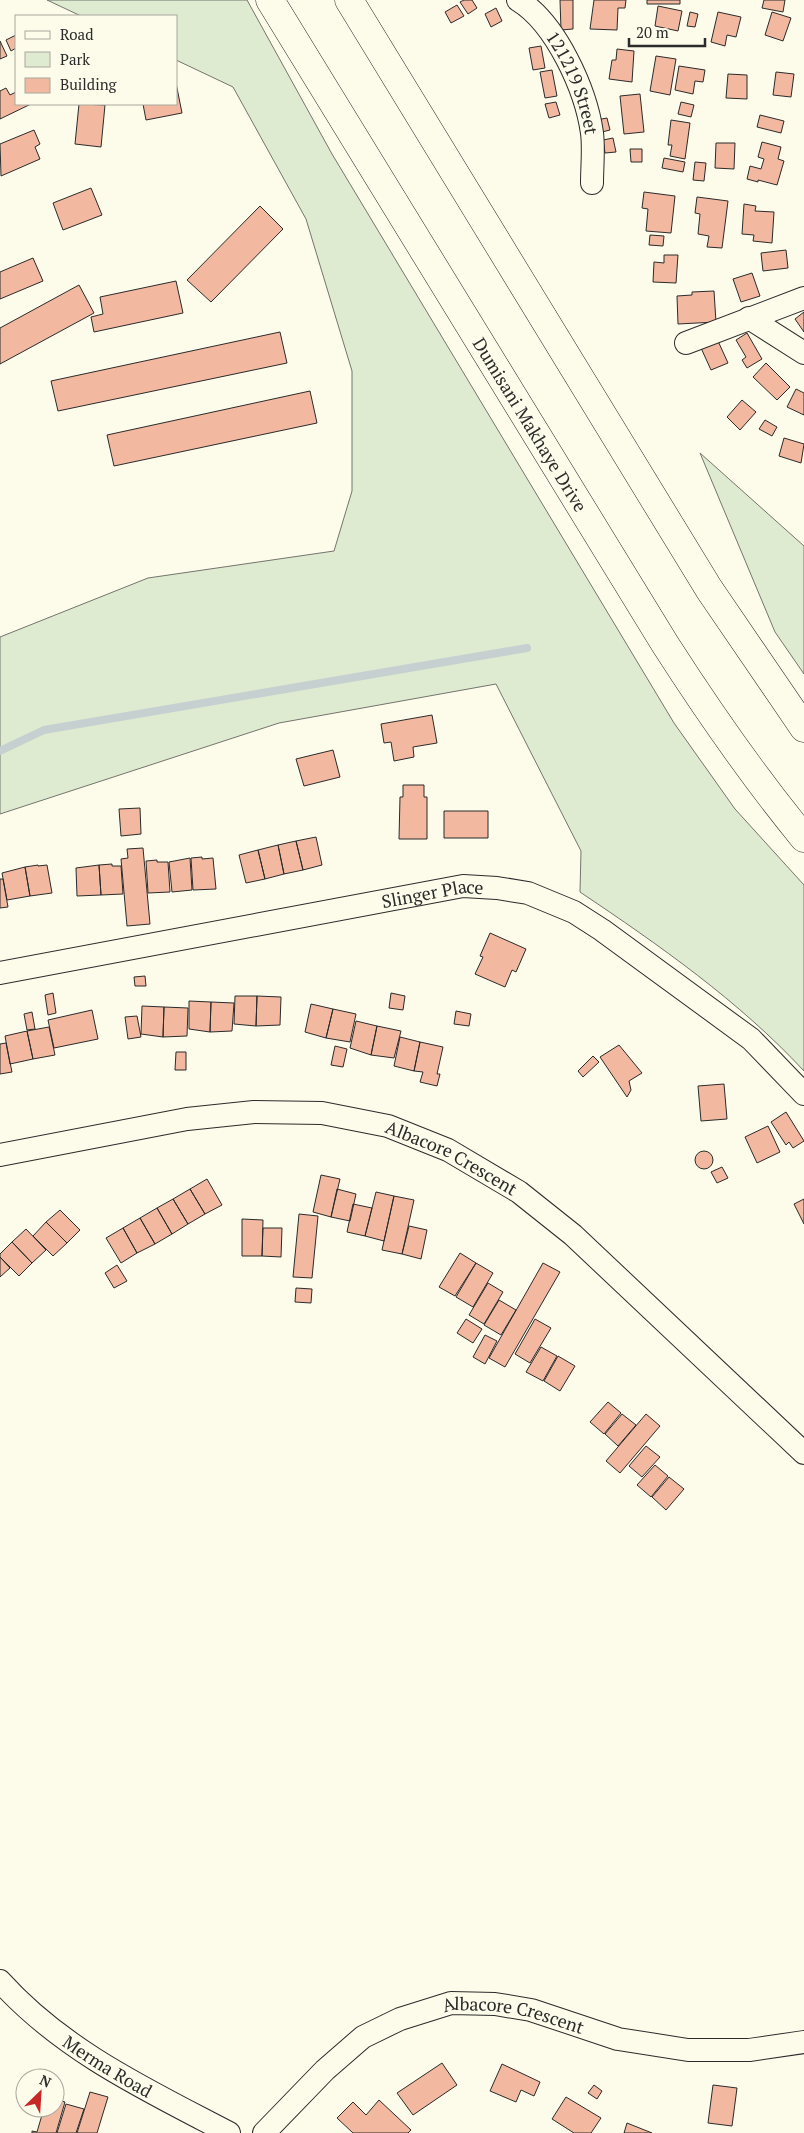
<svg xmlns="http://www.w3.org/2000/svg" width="804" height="2133" font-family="'PT Serif',serif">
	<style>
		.green { fill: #deebd1; stroke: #74746e }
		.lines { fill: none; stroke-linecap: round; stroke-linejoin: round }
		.stream { stroke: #c7d0d0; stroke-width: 8 }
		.building { fill: #f2b8a0; stroke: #2b2b2b }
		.street-casing { stroke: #2b2b2b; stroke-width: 24 }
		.primary-casing { stroke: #2b2b2b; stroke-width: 29 }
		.street { stroke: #fdfbea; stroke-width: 22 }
		.primary { stroke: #fdfbea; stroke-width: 28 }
		.labels { text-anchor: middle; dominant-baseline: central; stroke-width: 4; stroke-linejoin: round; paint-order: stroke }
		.street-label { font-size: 18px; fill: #2b2b2b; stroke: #fdfbea }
	</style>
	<rect width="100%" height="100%" fill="#fdfbea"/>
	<path class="green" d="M47 0H247L332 154 674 723 735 809 804 885V1071C739 1001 659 945 580 892L581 851 496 684 279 723 0 814V637L148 578 334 551 352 491V371L306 219 233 87 176 60V16H81Z
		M700 453 804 546V674L775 632Z"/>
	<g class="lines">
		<path class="stream" d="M0 751 44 730 527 648"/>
	</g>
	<path class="building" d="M464 0H472L477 8 468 14 460 2Z
		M560 0H573V29L561 30Z
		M594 0H626L625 8H618L617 30 590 29Z
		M647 0H680V4H647Z
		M764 0H785L783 12 762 8Z
		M457 5 464 16 451 23 445 12Z
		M658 6 682 11 678 31 655 26Z
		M496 8 502 21 491 27 485 14Z
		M690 12 698 14 695 27 687 26Z
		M718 12 741 17 736 37 727 35 725 46 711 42Z
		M772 12 791 18 783 41 765 35Z
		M16 35V48L11 51 6 40Z
		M0 41 7 56 0 59Z
		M541 46 545 68 533 70 529 48Z
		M617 49 634 51 632 82 609 79 612 60H616Z
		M656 56 676 59 670 95 650 91Z
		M679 66 705 70 703 82 695 81 693 94 675 90Z
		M552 70 557 96 545 98 540 72Z
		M776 72 794 74 791 97 773 95Z
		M728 74 747 75V99L726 98Z
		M176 83 182 113 146 120 143 104H176Z
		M6 88 10 95 16 92V104H31L0 119V91Z
		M640 94 644 132 624 134 620 96Z
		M556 102 560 115 549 118 545 104Z
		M681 102 694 105 691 117 678 114Z
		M79 104 105 105 101 147 75 144Z
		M760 115 784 121 781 133 757 127Z
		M607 118 610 130 598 133 596 120Z
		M671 120 690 123 685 159 670 156 672 145H668Z
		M34 130 40 144 35 147 40 159 1 176 0 144Z
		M613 138 616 152 605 153 603 140Z
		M762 142 781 147 778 159 784 161 777 185 758 180V182L747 179 750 166 761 169 764 159 758 157Z
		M716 143H735L734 169 715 168Z
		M630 149H642V162H631Z
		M664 158 685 162 683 172 662 168Z
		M695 162 706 163 704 181 693 180Z
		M91 188 102 215 63 230 53 203Z
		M644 192 675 196 671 233 646 231 648 209 642 208Z
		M697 197 728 201 722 248 707 247 709 236 698 234 700 214 695 213Z
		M744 204 756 206 755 211 774 212 772 243 753 241 754 235 742 234Z
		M260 206 283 229 211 302 187 280Z
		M650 235 664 236 663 246 649 245Z
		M786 250 788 268 763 271 761 253Z
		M664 255H678L676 283 653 282 654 262 664 263Z
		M33 258 43 281 0 299V272Z
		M752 273 760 296 741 302 733 279Z
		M176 281 183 313 94 332 91 317 103 314 100 297Z
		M79 285 94 313 0 364V328Z
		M714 291 716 322 678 324 677 296 692 295V292Z
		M804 312V332L795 319Z
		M280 332 287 363 58 411 51 381Z
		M747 333 762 359 747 368 742 360 746 357 736 340Z
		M718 341 728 363 711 370 701 348Z
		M766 363 790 387 777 400 753 377Z
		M796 389 804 393V415L787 407Z
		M310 391 317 423 114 466 107 435Z
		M742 400 756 412 740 430 727 417Z
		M765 420 777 427 772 436 759 429Z
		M784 438 804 444 801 463 779 456Z
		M432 715 437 743 413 747 414 757 394 761 391 742 384 743 381 724Z
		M333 750 340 777 304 786 296 759Z
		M403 785H424V797H427V839H399L400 797H403Z
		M140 808 141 834 121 836 119 809Z
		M444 811H488V838H444Z
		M316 837 322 865 303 870 296 841Z
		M296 841 303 870 284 874 278 845Z
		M278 845 284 874 265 879 258 850Z
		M143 848 150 924 127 926 121 859 128 858 127 849Z
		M258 850 265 879 246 883 239 855Z
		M202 857V859L213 858 216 889 193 890 191 858Z
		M190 858 192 890 172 892 169 862Z
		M157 860V862H168L170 892 148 893 146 861Z
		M112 864V866H121L123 894 101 895 99 865Z
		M38 865V866L47 865 52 893 30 896 25 867Z
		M99 865 101 895 77 896 76 868Z
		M25 867 30 896 7 900 2 873Z
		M0 879H3L8 907 0 908Z
		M490 933 526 949 516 972 512 970 505 987 475 974 483 957 480 956Z
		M145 976 146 986H135L134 977Z
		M53 993 56 1013 48 1015 45 995Z
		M391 993 405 996 403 1010 389 1008Z
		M235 996H257L256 1026 234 1024Z
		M257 996 281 997 280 1025 256 1026Z
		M189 1001 211 1002 210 1032 189 1029Z
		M211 1002 234 1003 232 1031 210 1032Z
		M311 1004 333 1009 326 1038 305 1032Z
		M142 1006 164 1007 163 1037 141 1034Z
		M164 1007 188 1008 187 1036 163 1037Z
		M333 1009 356 1014 350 1042 326 1038Z
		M92 1010 98 1039 54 1048 48 1020Z
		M456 1011 471 1014 469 1026 454 1024Z
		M32 1012 35 1029 27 1030 24 1014Z
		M137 1016 141 1037 128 1039 125 1017Z
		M356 1021 377 1026 371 1055 350 1048Z
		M377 1026 401 1031 394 1058 371 1055Z
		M49 1027 55 1055 33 1059 27 1031Z
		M27 1031 33 1059 10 1064 5 1036Z
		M400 1037 420 1042 414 1071 394 1066Z
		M420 1042 443 1047 437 1074H440L437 1086 420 1082 423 1072 414 1071Z
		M6 1043 12 1072 0 1074V1044Z
		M619 1045 642 1073 629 1081 631 1090 627 1097 600 1057Z
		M335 1046 347 1049 343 1067 331 1065Z
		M176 1052H186V1070H175Z
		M593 1056 599 1062 583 1077 578 1071Z
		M724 1084 727 1119 701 1121 698 1086Z
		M786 1112 804 1141 793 1148 789 1142 786 1145 771 1122Z
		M768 1126 780 1152 757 1163 745 1137Z
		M695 1160a9 9 0 1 1 18 0a9 9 0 1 1-18 0Z
		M722 1167 728 1178 717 1183 711 1172Z
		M321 1175 340 1179 331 1217 313 1212Z
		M207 1179 222 1205 205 1214 190 1189Z
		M190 1189 205 1214 188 1224 173 1199Z
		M337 1189 356 1194 350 1221 331 1217Z
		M376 1192 394 1196 384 1241 365 1236Z
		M394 1196 414 1200 402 1254 382 1250Z
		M173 1199 188 1224 172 1234 157 1208Z
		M804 1199V1224L794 1204Z
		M353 1204 372 1208 365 1236 347 1232Z
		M157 1208 172 1234 155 1244 140 1218Z
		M60 1210 80 1230 67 1243 46 1222Z
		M299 1214 318 1216 312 1278 293 1277Z
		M140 1218 155 1244 137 1253 123 1228Z
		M242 1219 263 1220 262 1256H242Z
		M46 1222 67 1243 53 1256 33 1236Z
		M409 1226 427 1230 421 1259 402 1254Z
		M123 1228 137 1253 121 1263 106 1238Z
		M263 1228H282L281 1257 262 1256Z
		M26 1229 46 1250 32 1263 12 1242Z
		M12 1242 32 1263 19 1276 0 1257V1254Z
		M460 1253 476 1263 455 1296 439 1287Z
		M0 1257 10 1268 0 1277Z
		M476 1263 493 1273 473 1307 456 1297Z
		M543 1263 560 1272 505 1367 489 1358Z
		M117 1265 127 1281 114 1288 105 1273Z
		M488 1283 503 1292 484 1324 469 1315Z
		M296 1288 312 1289 311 1303 295 1302Z
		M499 1300 516 1310 501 1335 484 1325Z
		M466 1319 482 1329 473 1343 457 1333Z
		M535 1319 551 1328 530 1363 515 1354Z
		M485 1335 497 1341 485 1364 473 1357Z
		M541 1347 557 1356 543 1381 526 1372Z
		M558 1356 575 1366 560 1391 544 1381Z
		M608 1402 621 1413 604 1434 590 1422Z
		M622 1414 636 1425 618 1446 605 1434Z
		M646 1414 660 1426 620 1473 606 1461Z
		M646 1446 660 1457 642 1477 629 1466Z
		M655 1465 668 1476 651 1497 637 1485Z
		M669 1477 684 1489 666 1510 652 1497Z
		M442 2063 457 2085 413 2115 397 2093Z
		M502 2064 540 2082 534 2096 521 2090 516 2102 490 2091Z
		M594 2085 602 2091 597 2099 588 2093Z
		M713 2085 737 2088 732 2126 708 2123Z
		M90 2092 108 2097 97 2133H77Z
		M566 2097 601 2118 591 2133H574L552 2119Z
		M55 2099 65 2102 56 2133H32V2131L37 2132 44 2108H55Z
		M379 2100 411 2130 408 2133H353L337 2118 353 2102 366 2115Z
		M66 2104 84 2109 76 2133H57Z
		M627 2123 652 2133H624Z"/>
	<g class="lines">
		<defs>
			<g id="street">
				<path id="s1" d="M518 0C556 23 586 90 592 133 594 149 592 167 592 183"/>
				<path d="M749 318 804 353"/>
				<path d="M686 343 804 298"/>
				<path id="s2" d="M0 973 463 886 497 888 528 893 574 912 602 930 751 1039 804 1094"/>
				<path id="s3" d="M0 1155 187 1119 254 1112 322 1113 388 1126 448 1150 519 1192 573 1235 804 1453"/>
				<path id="s4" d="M0 1981C63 2051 147 2090 229 2133"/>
				<path id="s5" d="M264 2133 325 2070 363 2037 400 2019 451 2003 495 2004 531 2010 618 2039 688 2050H749L804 2042"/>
			</g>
			<g id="primary">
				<path id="s6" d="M270 0 665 644C708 711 753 776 804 838"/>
				<path d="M349 0 709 589 804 728"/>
			</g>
		</defs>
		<use href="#street" class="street-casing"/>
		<use href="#primary" class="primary-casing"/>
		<use href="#street" class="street"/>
		<use href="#primary" class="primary"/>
	</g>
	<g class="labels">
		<g class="street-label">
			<text stroke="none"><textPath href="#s1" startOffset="102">121219 Street</textPath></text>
			<text stroke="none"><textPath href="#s6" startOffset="498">Dumisani Makhaye Drive</textPath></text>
			<text stroke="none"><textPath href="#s2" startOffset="440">Slinger Place</textPath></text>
			<text stroke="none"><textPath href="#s3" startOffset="464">Albacore Crescent</textPath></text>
			<text stroke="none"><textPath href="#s5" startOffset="296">Albacore Crescent</textPath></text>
			<text stroke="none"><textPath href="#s4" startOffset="138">Merma Road</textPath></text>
		</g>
	</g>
	<rect x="15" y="15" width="162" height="90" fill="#fdfbea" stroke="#a9a89e"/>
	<rect x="25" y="31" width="25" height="8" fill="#fdfbea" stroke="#a9a89e"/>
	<text x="60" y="40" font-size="15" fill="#2b2b2b">Road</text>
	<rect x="25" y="52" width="25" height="15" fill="#deebd1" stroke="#a9a89e"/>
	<text x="60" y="65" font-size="15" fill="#2b2b2b">Park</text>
	<rect x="25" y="78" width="25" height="15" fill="#f2b8a0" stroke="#a9a89e"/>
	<text x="60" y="90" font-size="15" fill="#2b2b2b">Building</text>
	<g transform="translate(40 2093) rotate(25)"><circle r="24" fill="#fdfbea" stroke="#a9a89e"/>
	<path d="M0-4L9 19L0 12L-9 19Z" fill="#c62828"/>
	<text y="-8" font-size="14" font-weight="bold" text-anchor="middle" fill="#2b2b2b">N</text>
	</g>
	<path d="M629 38v8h76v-8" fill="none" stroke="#2b2b2b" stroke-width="2.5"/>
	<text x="636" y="38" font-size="15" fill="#2b2b2b" stroke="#fdfbea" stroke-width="4" paint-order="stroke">20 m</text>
</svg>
